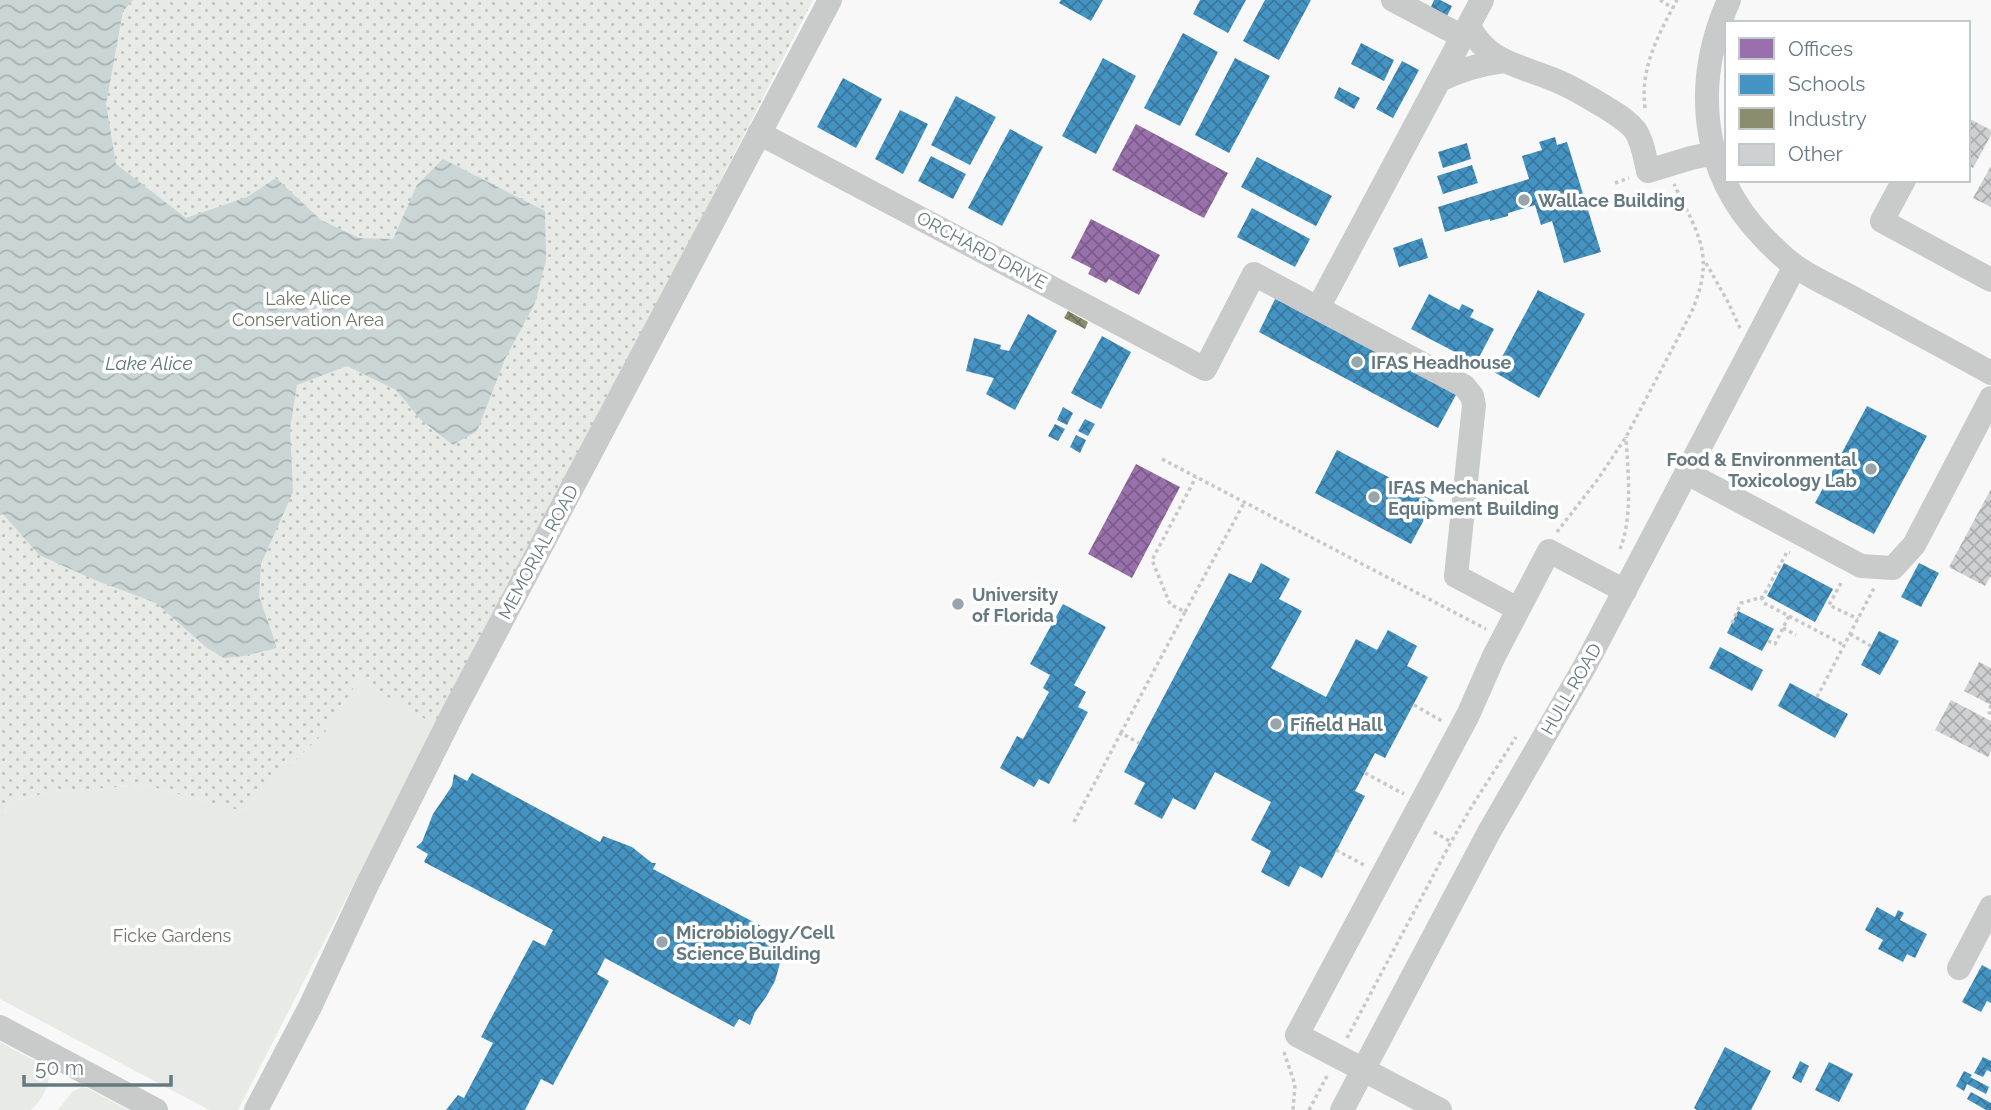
<svg xmlns="http://www.w3.org/2000/svg" width="1991" height="1110" font-family="Raleway,sans-serif">
	<style>
		.green { fill: #e8eae5 }
		.park { fill: url(#park-dots) }
		.water { fill: url(#water-waves) }
		.offices { fill: url(#offices-cross-hatch) }
		.schools { fill: url(#schools-cross-hatch) }
		.industry { fill: url(#industry-cross-hatch) }
		.building { fill: url(#building-cross-hatch) }
		.lines { fill: none; stroke-linecap: round; stroke-linejoin: round }
		.path { stroke: #c7c8c9; stroke-width: 3.5; stroke-dasharray: 3.5 3.5; stroke-linecap: butt }
		.minor { stroke: #c9cbcb; stroke-width: 24 }
		.poi-dot { fill: #98a5aa; stroke: #fff; stroke-width: 2.5 }
		.labels { text-anchor: middle; dominant-baseline: central; stroke-width: 7; stroke-linejoin: round; paint-order: stroke }
		.poi-label { font-size: 18px; font-weight: bold; fill: #657980; stroke: #fff; text-anchor: start }
		.street-label { font-size: 18px; fill: #657980; stroke: #fff }
		.park-label { font-size: 18px; fill: #6a7864; stroke: #fff }
		.water-label { font-size: 19px; font-style: italic; fill: #60777a; stroke: #fff }
	</style>
	<defs>
		<pattern id="park-dots" width="8" height="8" patternUnits="userSpaceOnUse" patternTransform="scale(1.75)"><rect width="8" height="8" fill="#e8eae5"/><path d="M2 2h.1M6 6h.1" fill="none" stroke="#c0c2bf" stroke-width="1.8" stroke-linecap="round"/></pattern>
		<pattern id="water-waves" width="16" height="10" patternUnits="userSpaceOnUse" patternTransform="scale(1.75)"><rect width="16" height="10" fill="#cad5d6"/><path d="M0 5q4-4 8 0t8 0" fill="none" stroke="#a8b2b3"/></pattern>
		<pattern id="offices-cross-hatch" width="8" height="8" patternUnits="userSpaceOnUse" patternTransform="scale(1.75)"><rect width="8" height="8" fill="#9970ab"/><path d="M0 0l8 8M0 8l8-8" fill="none" stroke="#7a5d8a"/></pattern>
		<pattern id="schools-cross-hatch" width="8" height="8" patternUnits="userSpaceOnUse" patternTransform="scale(1.75)"><rect width="8" height="8" fill="#4393c3"/><path d="M0 0l8 8M0 8l8-8" fill="none" stroke="#3a779c"/></pattern>
		<pattern id="industry-cross-hatch" width="8" height="8" patternUnits="userSpaceOnUse" patternTransform="scale(1.75)"><rect width="8" height="8" fill="#8c8c6e"/><path d="M0 0l8 8M0 8l8-8" fill="none" stroke="#70725c"/></pattern>
		<pattern id="building-cross-hatch" width="8" height="8" patternUnits="userSpaceOnUse" patternTransform="scale(1.75)"><rect width="8" height="8" fill="#ced0d1"/><path d="M0 0l8 8M0 8l8-8" fill="none" stroke="#abaeaf"/></pattern>
	</defs>
	<rect width="100%" height="100%" fill="#f8f8f8"/>
	<path class="green" d="M359 680 435 725 238 1110H209L0 999V820L9 802 51 792 145 785 242 811 325 732Z
		M0 1042 41 1064 49 1071C50 1087 42 1099 31 1110H0Z
		M82 1087 87 1088 128 1110H58L72 1092Z"/>
	<path class="park" d="M0 0H813L606 404 435 725 359 680 325 732 242 811 145 785 51 792 9 802 0 820Z"/>
	<path class="water" d="M0 0H133L123 11 106 104 116 164 186 218 247 197 276 178 321 220 359 238 393 239 417 185 443 159 545 211 546 260 535 303 505 359 477 431 453 445 421 420 396 390 347 366 297 385 290 429 293 492 261 564 259 596 277 648 244 656 224 658 207 648 156 603 95 580 39 555 3 514 0 515Z"/>
	<path class="offices" d="M1136 124 1228 173 1204 218 1112 170Z
		M1091 219 1160 255 1139 295 1109 279 1106 283 1088 274 1091 268 1071 258Z
		M1136 464 1180 487 1132 578 1088 554Z"/>
	<path class="schools" d="M1061 0H1103L1091 21 1059 3Z
		M1200 0H1246L1228 33 1193 14Z
		M1265 0H1311L1279 60 1243 41Z
		M1434 0H1440L1452 6 1446 18 1430 9Z
		M1183 33 1218 52 1180 126 1144 108Z
		M1361 43 1394 60 1384 81 1351 64Z
		M1103 58 1136 76 1096 154 1062 136Z
		M1235 58 1270 76 1229 153 1195 135Z
		M1402 61 1419 70 1393 118 1376 109Z
		M843 78 882 99 856 148 817 127Z
		M1339 87 1360 98 1354 109 1334 98Z
		M956 96 996 117 970 165 931 145Z
		M900 110 928 124 903 174 875 159Z
		M1010 129 1043 147 1002 226 968 208Z
		M1555 137 1557 145 1567 142 1601 252 1564 263 1552 221 1541 225 1535 205 1508 213V216L1490 221V219L1445 232 1438 207 1529 179 1522 156 1542 150 1539 142Z
		M1467 143 1471 159 1443 168 1438 152Z
		M931 156 966 174 953 199 918 181Z
		M1257 157 1332 196 1316 226 1241 187Z
		M1472 165 1478 183 1443 194 1437 176Z
		M1252 208 1310 239 1295 267 1237 237Z
		M1422 238 1428 258 1399 267 1393 248Z
		M1538 290 1585 314 1539 398 1494 372Z
		M1429 294 1459 310 1462 304 1474 310 1470 317 1494 329 1476 363 1411 329Z
		M1276 297 1457 393 1438 428 1259 332Z
		M1028 314 1057 331 1015 410 986 394 994 378 966 371 974 338 1001 345 1000 349 1009 351Z
		M1102 336 1131 352 1101 409 1071 393Z
		M1867 406 1927 436 1874 534 1815 503Z
		M1063 407 1073 413 1067 425 1057 420Z
		M1085 419 1095 424 1088 436 1078 431Z
		M1055 424 1065 429 1058 441 1048 436Z
		M1076 435 1086 440 1080 453 1070 447Z
		M1337 450 1434 501 1411 544 1315 493Z
		M1261 563 1290 579 1279 599 1302 611 1271 668 1326 697 1356 639 1377 650 1388 630 1417 646 1407 666 1428 677 1385 758 1375 753 1355 791 1365 796 1322 878 1300 866 1289 887 1261 872 1271 851 1251 840 1271 802 1215 772 1195 810 1173 798 1162 819 1134 804 1145 783 1124 772 1229 573 1251 583Z
		M1784 563 1833 589 1815 622 1767 596Z
		M1919 563 1939 573 1921 607 1901 597Z
		M1063 604 1106 627 1074 685 1086 692 1078 707 1088 712 1049 784 1039 779 1034 787 1000 768 1017 736 1023 739 1049 692 1043 688 1050 675 1030 664Z
		M1738 611 1774 629 1762 651 1727 633Z
		M1879 631 1899 641 1880 675 1861 665Z
		M1720 647 1763 670 1752 691 1709 668Z
		M1790 683 1848 714 1835 738 1778 706Z
		M472 773 600 842 603 836 632 847 652 863H656L653 869 780 936 775 945 789 953 780 963 775 981 766 997 755 1012 750 1025 739 1019 734 1027 605 958 597 974 609 981 553 1085 541 1079 525 1110H446L458 1095 464 1098 493 1043 481 1037 533 940 545 946 553 930 424 862 428 854 416 847 422 842 433 814 452 786 454 774 467 781Z
		M1877 907 1895 917 1898 910 1904 913 1900 920 1927 934 1915 958 1907 954 1903 962 1878 949 1883 940 1865 930Z
		M1982 965 1991 970V1003L1987 1001 1981 1012 1962 1002Z
		M1725 1047 1771 1071 1751 1110H1697L1694 1108Z
		M1983 1057 1991 1061V1072L1987 1070 1983 1077 1974 1073Z
		M1800 1061 1809 1066 1801 1083 1792 1078Z
		M1829 1062 1853 1074 1839 1102 1815 1090Z
		M1964 1071 1972 1075 1970 1077 1989 1087 1986 1094 1967 1084 1964 1091 1956 1086Z
		M1971 1092 1991 1103V1110H1986L1967 1099Z"/>
	<path class="industry" d="M1068 311 1088 322 1085 329 1064 318Z"/>
	<path class="building" d="M1968 118 1991 130V135L1973 168 1968 165Z
		M1991 166V207L1973 198Z
		M1991 489V576L1985 586 1949 567Z
		M1979 662 1991 668V705L1964 691Z
		M1951 700 1991 721V751L1988 757 1935 730Z"/>
	<g class="lines">
		<path class="path" d="M1660 0 1673 8
			M1645 108C1640 68 1658 35 1677 0
			M1615 183 1629 178
			M1706 263 1728 302 1740 328
			M1162 459 1486 629
			M1557 532 1598 479 1626 437 1691 313C1716 256 1699 236 1674 184
			M1620 549C1633 517 1628 471 1626 437
			M1841 583 1829 605 1858 619
			M1761 597 1764 603 1844 645
			M1185 612 1244 503
			M1732 623 1741 603 1763 597 1787 552 1790 553
			M1783 628 1796 635
			M1850 634 1871 646
			M1768 641 1775 644 1789 616
			M1817 697 1874 588
			M1414 705 1442 721
			M1991 705 1989 712 1991 714
			M1121 733 1185 612 1170 604 1152 560 1196 477
			M1365 773 1404 794
			M1074 822 1121 733 1139 743
			M1434 832 1451 842
			M1336 850 1364 865
			M1347 1038 1451 842 1472 806 1516 737
			M1284 1052 1295 1085 1293 1110
			M1309 1110 1327 1076"/>
		<path class="minor" d="M1393 0 1463 37
			M1729 0C1693 81 1699 171 1763 237 1773 247 1783 258 1795 266 1813 279 1835 288 1855 299 1900 324 1946 348 1991 373
			M1469 26C1487 62 1518 65 1552 79 1571 86 1588 97 1605 107 1616 114 1627 120 1635 130 1643 142 1645 158 1648 171L1691 158 1714 153
			M1440 80C1460 70 1481 64 1504 61
			M759 133 1205 369 1254 274 1464 386 1472 396 1474 405 1456 576 1518 609
			M1904 180 1882 221 1991 280
			M1318 308 1482 0
			M1687 473 1861 566 1893 568 1914 545 1991 398
			M1959 968 1991 907
			M0 1027 156 1110
			M256 1110 310 1007 366 887 454 711 830 0
			M1342 1110 1489 832 1585 666 1795 266
			M1440 1110 1297 1035 1468 715 1494 656 1549 551 1625 591"/>
	</g>
	<g class="poi-dot">
		<circle cx="1524" cy="200" r="7"/>
		<circle cx="1357" cy="362" r="7"/>
		<circle cx="1871" cy="469" r="7"/>
		<circle cx="1374" cy="497" r="7"/>
		<circle cx="958" cy="604" r="7"/>
		<circle cx="1276" cy="724" r="7"/>
		<circle cx="662" cy="942" r="7"/>
	</g>
	<g class="labels">
		<g class="poi-label">
			<text x="1538" y="200">Wallace Building</text>
			<text x="1371" y="362">IFAS Headhouse</text>
			<text x="1857" y="459" text-anchor="end">Food &amp; Environmental<tspan x="1857" dy="21">Toxicology Lab</tspan></text>
			<text x="1388" y="487">IFAS Mechanical<tspan x="1388" dy="21">Equipment Building</tspan></text>
			<text x="972" y="594">University<tspan x="972" dy="21">of Florida</tspan></text>
			<text x="1290" y="724">Fifield Hall</text>
			<text x="676" y="932">Microbiology/Cell<tspan x="676" dy="21">Science Building</tspan></text>
		</g>
		<g class="street-label">
			<text transform="translate(982 250) rotate(28)">ORCHARD DRIVE</text>
			<text transform="translate(538 552) rotate(-62)">MEMORIAL ROAD</text>
			<text transform="translate(1571 689) rotate(-60)">HULL ROAD</text>
		</g>
		<g class="park-label">
			<text x="308" y="298">Lake Alice<tspan x="308" dy="21">Conservation Area</tspan></text>
			<text x="172" y="935">Ficke Gardens</text>
		</g>
		<g class="water-label">
			<text x="149" y="363">Lake Alice</text>
		</g>
	</g>
	<rect x="1725" y="21" width="245" height="161" fill="#ffffff" stroke="#c1c9cc" stroke-width="2"/>
	<rect x="1739" y="38" width="35" height="21" fill="#9970ab" stroke="#c1c9cc" stroke-width="2"/>
	<text x="1788" y="56" font-size="21" fill="#657980">Offices</text>
	<rect x="1739" y="74" width="35" height="21" fill="#4393c3" stroke="#c1c9cc" stroke-width="2"/>
	<text x="1788" y="91" font-size="21" fill="#657980">Schools</text>
	<rect x="1739" y="108" width="35" height="21" fill="#8c8c6e" stroke="#c1c9cc" stroke-width="2"/>
	<text x="1788" y="126" font-size="21" fill="#657980">Industry</text>
	<rect x="1739" y="144" width="35" height="21" fill="#ced0d1" stroke="#c1c9cc" stroke-width="2"/>
	<text x="1788" y="161" font-size="21" fill="#657980">Other</text>
	<path d="M24 1075v10h147v-10" fill="none" stroke="#657980" stroke-width="3.5"/>
	<text x="35" y="1075" font-size="21" fill="#657980" stroke="#ffffff" stroke-width="5" paint-order="stroke">50 m</text>
</svg>
